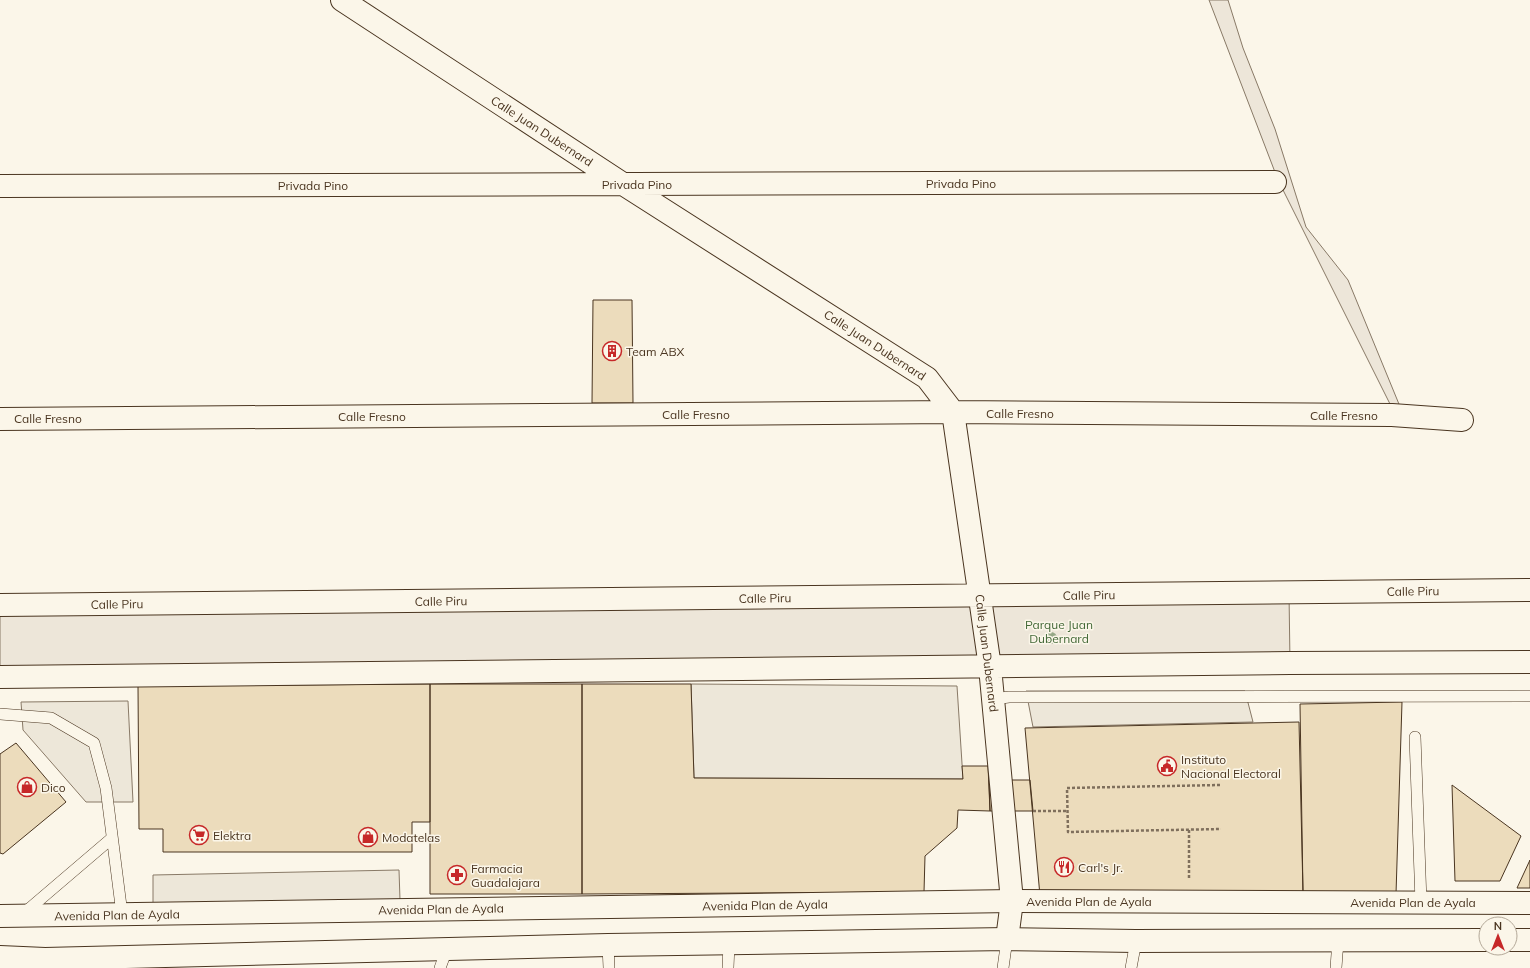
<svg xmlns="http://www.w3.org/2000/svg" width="1530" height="968" font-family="Mulish,sans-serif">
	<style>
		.green { fill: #ede6d9; stroke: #887966 }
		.parking { fill: #ede7d9; stroke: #887966 }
		.building { fill: #ecdcbc; stroke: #4a3520 }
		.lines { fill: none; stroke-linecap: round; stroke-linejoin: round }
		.service-casing { stroke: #4a3520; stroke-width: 12 }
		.minor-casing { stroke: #4a3520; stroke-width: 24 }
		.primary-casing { stroke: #4a3520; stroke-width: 24 }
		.path { stroke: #7f6f5c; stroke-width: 2.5; stroke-dasharray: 3 2; stroke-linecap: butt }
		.service { stroke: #fbf6e9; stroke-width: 11 }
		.minor { stroke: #fbf6e9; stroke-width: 22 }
		.primary { stroke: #fbf6e9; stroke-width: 22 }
		.tree { fill: #96a887 }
		.labels { text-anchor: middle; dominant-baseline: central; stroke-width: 3; stroke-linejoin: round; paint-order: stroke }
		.street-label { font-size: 12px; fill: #4a3520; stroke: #fbf6e9 }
		.poi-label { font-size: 12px; fill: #4a3520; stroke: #fbf6e9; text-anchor: start }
		.park-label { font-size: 12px; fill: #436837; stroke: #fbf6e9 }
	</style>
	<rect width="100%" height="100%" fill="#fbf6e9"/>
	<path class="green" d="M1209 0H1228L1243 48 1275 129 1306 227 1348 280 1401 409 1395 414 1278 180Z
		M1289 593 1290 663 0 677V605Z"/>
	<path class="parking" d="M691 684 957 686 963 779 694 778Z
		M1026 691H1245L1253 722 1033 727Z
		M128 701 133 802H86L23 730 21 702Z
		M399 870 400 900 153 905V875Z"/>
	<path class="building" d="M593 300H632L633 403H592Z
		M430 684V822H412V852H163V829H139L138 686Z
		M430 684H582V894H430Z
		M582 684H691L694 778 963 779 962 766H988L990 811 958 810 957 828 925 856 924 892 582 894Z
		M1402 702 1396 894 1303 893 1300 704Z
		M1299 722 1303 893 1040 896 1025 728Z
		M16 743 66 802 3 854 0 853V754Z
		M989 780H1030L1033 811H990Z
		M1452 785 1521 836 1500 881H1455Z
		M1530 860V888H1517Z"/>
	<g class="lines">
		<defs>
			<path id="service" d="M993 699 1009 697 1530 696
				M0 714 51 718 94 743 106 788 122 914
				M1415 737 1421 902
				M23 914 112 838
				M608 945 609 968
				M440 968 447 949
				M728 968 729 944
				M1003 968 1007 939
				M1131 968 1136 941
				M1336 968 1338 940"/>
			<path id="minor" d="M342 0 623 184 927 378 953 412 990 667 1012 901 1007 939
				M0 186 1275 182
				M0 419 953 412 1392 415 1462 420
				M0 605 1530 590
				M0 677 1290 663 1530 662"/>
			<path id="primary" d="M0 916 1012 901 1530 903
				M1510 940H1530
				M0 957 45 959 608 945 1007 939 1136 941 1486 940"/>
		</defs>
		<use href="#service" class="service-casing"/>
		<use href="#minor" class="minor-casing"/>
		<use href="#primary" class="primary-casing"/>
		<path class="path" d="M1220 785 1067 788 1068 832 1221 829
			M1033 811H1068
			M1189 830V878"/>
		<use href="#service" class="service"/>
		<use href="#minor" class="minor"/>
		<use href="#primary" class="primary"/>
	</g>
	<circle class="tree" cx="1051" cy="638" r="6"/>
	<defs>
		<symbol id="building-ring" viewBox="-11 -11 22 22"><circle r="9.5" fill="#fbf6e9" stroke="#c62828" stroke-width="1.5"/><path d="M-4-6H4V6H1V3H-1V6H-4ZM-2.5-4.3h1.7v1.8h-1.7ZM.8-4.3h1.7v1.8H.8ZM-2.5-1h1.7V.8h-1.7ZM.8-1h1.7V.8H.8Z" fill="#c62828"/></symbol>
		<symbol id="civic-ring" viewBox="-11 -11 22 22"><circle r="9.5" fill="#fbf6e9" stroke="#c62828" stroke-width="1.5"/><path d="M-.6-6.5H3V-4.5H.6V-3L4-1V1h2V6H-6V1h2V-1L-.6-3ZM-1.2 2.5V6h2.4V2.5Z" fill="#c62828"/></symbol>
		<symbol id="shop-ring" viewBox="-11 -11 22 22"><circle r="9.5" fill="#fbf6e9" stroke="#c62828" stroke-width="1.5"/><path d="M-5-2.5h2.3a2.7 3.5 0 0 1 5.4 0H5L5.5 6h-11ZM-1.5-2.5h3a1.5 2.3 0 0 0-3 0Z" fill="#c62828"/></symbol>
		<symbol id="supermarket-ring" viewBox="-11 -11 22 22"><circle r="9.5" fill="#fbf6e9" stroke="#c62828" stroke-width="1.5"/><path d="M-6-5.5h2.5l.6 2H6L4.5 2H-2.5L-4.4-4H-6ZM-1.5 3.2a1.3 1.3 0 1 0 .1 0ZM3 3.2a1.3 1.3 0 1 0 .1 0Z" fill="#c62828"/></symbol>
		<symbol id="restaurant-ring" viewBox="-11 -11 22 22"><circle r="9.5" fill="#fbf6e9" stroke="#c62828" stroke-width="1.5"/><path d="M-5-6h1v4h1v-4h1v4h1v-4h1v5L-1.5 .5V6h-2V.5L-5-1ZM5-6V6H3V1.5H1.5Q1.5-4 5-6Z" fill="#c62828"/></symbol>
		<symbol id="pharmacy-ring" viewBox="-11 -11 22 22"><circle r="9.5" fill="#fbf6e9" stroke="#c62828" stroke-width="1.5"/><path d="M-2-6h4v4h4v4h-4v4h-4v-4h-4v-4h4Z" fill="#c62828"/></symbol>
	</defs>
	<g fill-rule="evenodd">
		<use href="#building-ring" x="601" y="340" width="22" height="22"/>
		<use href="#civic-ring" x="1156" y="755" width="22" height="22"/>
		<use href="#shop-ring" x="16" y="776" width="22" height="22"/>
		<use href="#supermarket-ring" x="188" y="824" width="22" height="22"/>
		<use href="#shop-ring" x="357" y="826" width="22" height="22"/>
		<use href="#restaurant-ring" x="1053" y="856" width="22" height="22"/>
		<use href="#pharmacy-ring" x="446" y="864" width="22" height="22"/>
	</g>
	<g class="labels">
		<g class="street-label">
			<text transform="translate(542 131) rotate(33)">Calle Juan Dubernard</text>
			<text x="961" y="183">Privada Pino</text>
			<text x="637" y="184">Privada Pino</text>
			<text x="313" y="185">Privada Pino</text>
			<text transform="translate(875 345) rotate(33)">Calle Juan Dubernard</text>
			<text x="1020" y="413">Calle Fresno</text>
			<text x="696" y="414">Calle Fresno</text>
			<text x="1344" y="415">Calle Fresno</text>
			<text x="372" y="416">Calle Fresno</text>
			<text x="48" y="418">Calle Fresno</text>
			<text transform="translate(1413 591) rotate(-1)">Calle Piru</text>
			<text transform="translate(1089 595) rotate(-1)">Calle Piru</text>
			<text transform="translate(765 598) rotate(-1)">Calle Piru</text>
			<text transform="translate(441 601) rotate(-1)">Calle Piru</text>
			<text transform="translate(117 604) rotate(-1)">Calle Piru</text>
			<text transform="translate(987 653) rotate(83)">Calle Juan Dubernard</text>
			<text x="1089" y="901">Avenida Plan de Ayala</text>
			<text x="1413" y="902">Avenida Plan de Ayala</text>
			<text transform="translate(765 905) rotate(-1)">Avenida Plan de Ayala</text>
			<text transform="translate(441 909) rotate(-1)">Avenida Plan de Ayala</text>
			<text transform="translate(117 915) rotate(-1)">Avenida Plan de Ayala</text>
		</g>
		<g class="poi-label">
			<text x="626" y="351">Team ABX</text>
			<text x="1181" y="759">Instituto<tspan x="1181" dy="14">Nacional Electoral</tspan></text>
			<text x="41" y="787">Dico</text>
			<text x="213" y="835">Elektra</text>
			<text x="382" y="837">Modatelas</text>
			<text x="1078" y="867">Carl's Jr.</text>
			<text x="471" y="868">Farmacia<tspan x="471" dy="14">Guadalajara</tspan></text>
		</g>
		<g class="park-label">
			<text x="1059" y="624">Parque Juan<tspan x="1059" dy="14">Dubernard</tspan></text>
		</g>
	</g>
	<g transform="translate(1498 936)"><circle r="19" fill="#fbf6e9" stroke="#b4a999"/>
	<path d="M0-3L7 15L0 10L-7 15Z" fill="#c62828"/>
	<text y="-6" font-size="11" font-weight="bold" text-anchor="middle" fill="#4a3520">N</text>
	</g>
</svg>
